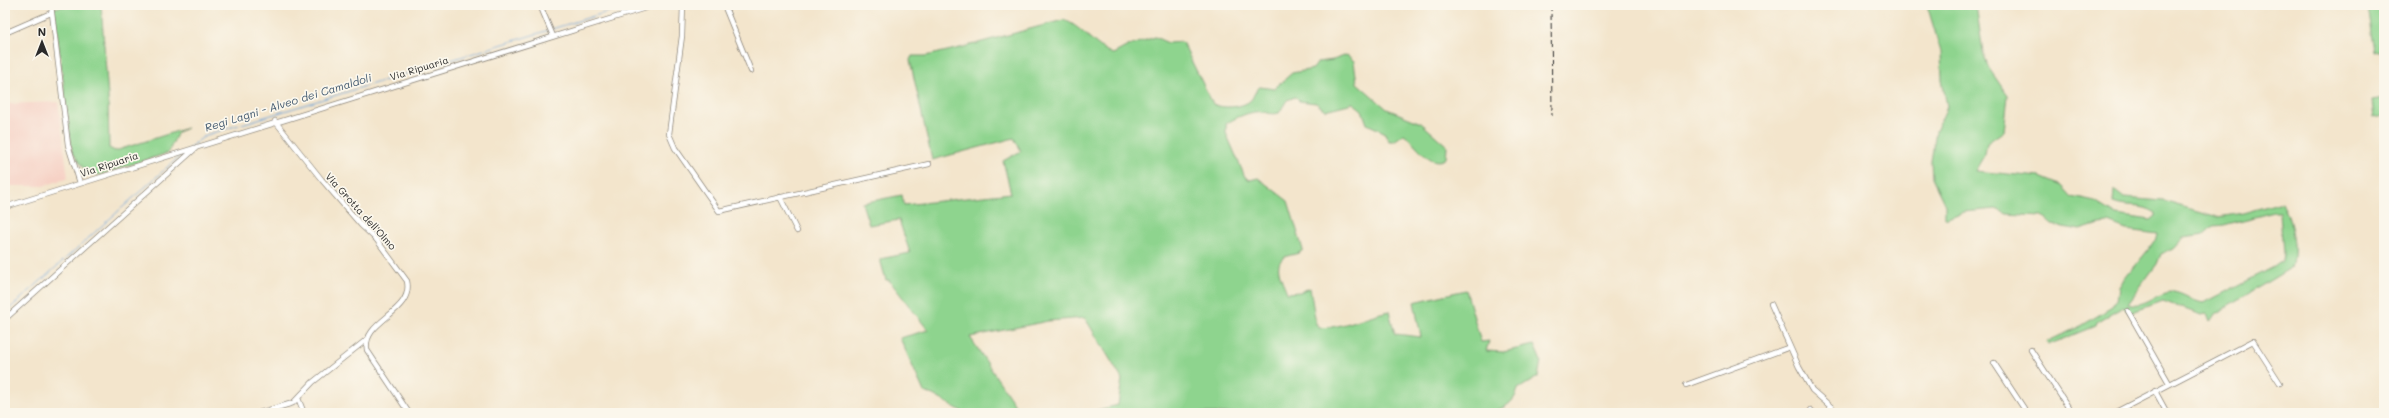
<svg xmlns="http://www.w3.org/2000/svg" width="2389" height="418" font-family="Mali,sans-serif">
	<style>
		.built { fill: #f6d1c5 }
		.green { fill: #8ed48e; stroke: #5c805c; fill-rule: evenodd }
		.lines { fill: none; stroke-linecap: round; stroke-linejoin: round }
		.stream { stroke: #67a1d7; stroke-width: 1 }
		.minor-casing { stroke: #8f887c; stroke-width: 6 }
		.minor { stroke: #fff; stroke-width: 4.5 }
		.rail { stroke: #2b2b2b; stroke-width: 1; stroke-dasharray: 6 3; stroke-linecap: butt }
		.labels { text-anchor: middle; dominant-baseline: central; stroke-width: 3.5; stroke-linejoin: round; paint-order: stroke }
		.street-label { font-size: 10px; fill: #2b2b2b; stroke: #fbf7ec }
		.water-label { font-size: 11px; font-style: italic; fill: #435a70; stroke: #fbf7ec }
	</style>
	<rect width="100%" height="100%" fill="#fbf7ec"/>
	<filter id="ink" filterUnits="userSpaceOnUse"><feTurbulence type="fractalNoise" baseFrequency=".025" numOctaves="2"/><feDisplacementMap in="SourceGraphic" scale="8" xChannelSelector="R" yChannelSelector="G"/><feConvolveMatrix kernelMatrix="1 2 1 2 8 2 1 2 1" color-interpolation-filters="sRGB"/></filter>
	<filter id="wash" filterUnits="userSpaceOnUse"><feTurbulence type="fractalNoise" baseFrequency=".012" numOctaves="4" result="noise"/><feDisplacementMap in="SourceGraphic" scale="16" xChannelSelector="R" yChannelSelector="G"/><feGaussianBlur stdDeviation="0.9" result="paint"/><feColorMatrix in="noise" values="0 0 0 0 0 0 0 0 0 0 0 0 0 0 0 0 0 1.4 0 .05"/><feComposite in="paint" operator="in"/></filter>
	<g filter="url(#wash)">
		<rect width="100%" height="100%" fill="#f3e5cc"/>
		<path class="built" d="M58 102 68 178 43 186H5V104Z"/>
		<path class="green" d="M70 5H101L108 97 109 148 115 151 187 128 178 132 168 153 98 175 83 168 72 151 54 8Z
			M1927 5H1976L1983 52 1988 67 2008 96 2004 131 1987 143 1985 154 1975 171 2040 177 2062 186 2072 197 2095 202 2116 215 2151 220 2156 216V213C2141 203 2128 209 2113 203L2114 190 2124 198 2163 201 2218 217 2243 213 2282 202C2291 220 2298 247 2292 267L2215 314 2210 322 2207 314 2201 315 2163 301 2130 313 2123 307 2096 323 2095 326 2048 345 2046 342 2081 326 2112 307 2117 300 2119 287 2122 282 2157 239 2158 234 2126 230 2108 223 2099 224 2080 230 2052 225 2042 216 2007 214 1996 209 1963 212 1945 219V205L1932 178 1931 161 1936 131 1947 107 1946 101 1942 80 1941 52ZM2274 212H2280L2283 254 2282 261 2274 267 2204 303C2193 302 2182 292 2172 292 2155 293 2144 309 2128 303L2157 264 2161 254 2174 248 2184 237 2204 234 2213 226 2224 225Z
			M2384 5V50L2375 52 2368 7Z
			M1063 20C1078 23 1095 47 1113 54L1128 46 1155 37 1168 43 1182 42 1213 104C1222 109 1243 108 1251 100 1254 96 1255 90 1260 87L1274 89 1292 73 1313 69 1318 62 1333 60 1347 55 1354 61 1357 83 1387 109 1421 123 1447 146 1446 158C1430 170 1416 142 1404 134L1394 141H1389L1384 132 1367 124 1362 110 1353 103 1325 110 1316 103 1299 101 1295 97 1287 100 1279 113C1271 115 1270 113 1263 112 1252 110 1234 118 1226 124V133L1245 177 1250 180 1258 178 1288 201 1303 250C1298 255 1291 254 1285 257 1271 265 1284 282 1287 293L1300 292 1310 288 1316 324 1319 328C1344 328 1365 316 1389 311L1395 334 1421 337 1414 302 1466 290 1481 342 1489 341 1486 351 1503 352 1534 345 1541 361 1538 377 1518 389C1514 405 1501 410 1485 413H1086L1118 405 1122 379 1085 318 1048 321 970 337 1020 413H965L933 395 924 392 900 338 928 330 889 280H886L880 259 910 253 899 220 869 225 862 203 902 195 904 205 1011 193 1003 161 1021 151 1014 138 932 160 910 60 912 56H926L960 48Z
			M2384 99V115L2374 117 2372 101Z"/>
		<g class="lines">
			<path class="stream" d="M552 29 630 5
				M189 148 206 135 549 30
				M5 313 182 154"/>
		</g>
	</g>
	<g filter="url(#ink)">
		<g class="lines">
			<defs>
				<path id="minor" d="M51 5 68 145 80 183
					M540 5 553 36
					M683 5 682 36 669 134 675 148 719 211 929 164
					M724 5 751 71
					M5 33 51 13
					M275 121 322 180 361 225 376 239 407 281C414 313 362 320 367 350L409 413
					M780 197 797 231
					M5 207 655 5
					M1771 304 1799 367 1812 390 1838 413
					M2128 311 2169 383
					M5 319 197 147
					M2031 350 2072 413
					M1994 363 2027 413
					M1686 385 1790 347
					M2155 391 2167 413
					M298 398 304 413
					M1811 410 1814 413
					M259 413 293 403 313 382 366 340
					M2114 413 2253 341 2280 383"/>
			</defs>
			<use href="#minor" class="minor-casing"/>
			<use href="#minor" class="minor"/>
			<path class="rail" d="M1551 5 1552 116"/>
		</g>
	</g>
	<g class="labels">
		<g class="street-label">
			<text transform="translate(419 68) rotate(-17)">Via Ripuaria</text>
			<text transform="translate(109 164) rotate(-18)">Via Ripuaria</text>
			<text transform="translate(361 211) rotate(48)">Via Grotta dell'Olmo</text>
		</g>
		<g class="water-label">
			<text transform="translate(288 102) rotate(-17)">Regi Lagni - Alveo dei Camaldoli</text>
		</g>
	</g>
	<rect width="2389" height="418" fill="none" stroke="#fbf7ec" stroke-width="20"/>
	<g transform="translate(42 42)" stroke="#fbf7ec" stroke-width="3" paint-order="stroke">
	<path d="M0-3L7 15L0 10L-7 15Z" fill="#2b2b2b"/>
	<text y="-6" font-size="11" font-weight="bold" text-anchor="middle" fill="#2b2b2b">N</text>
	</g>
</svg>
